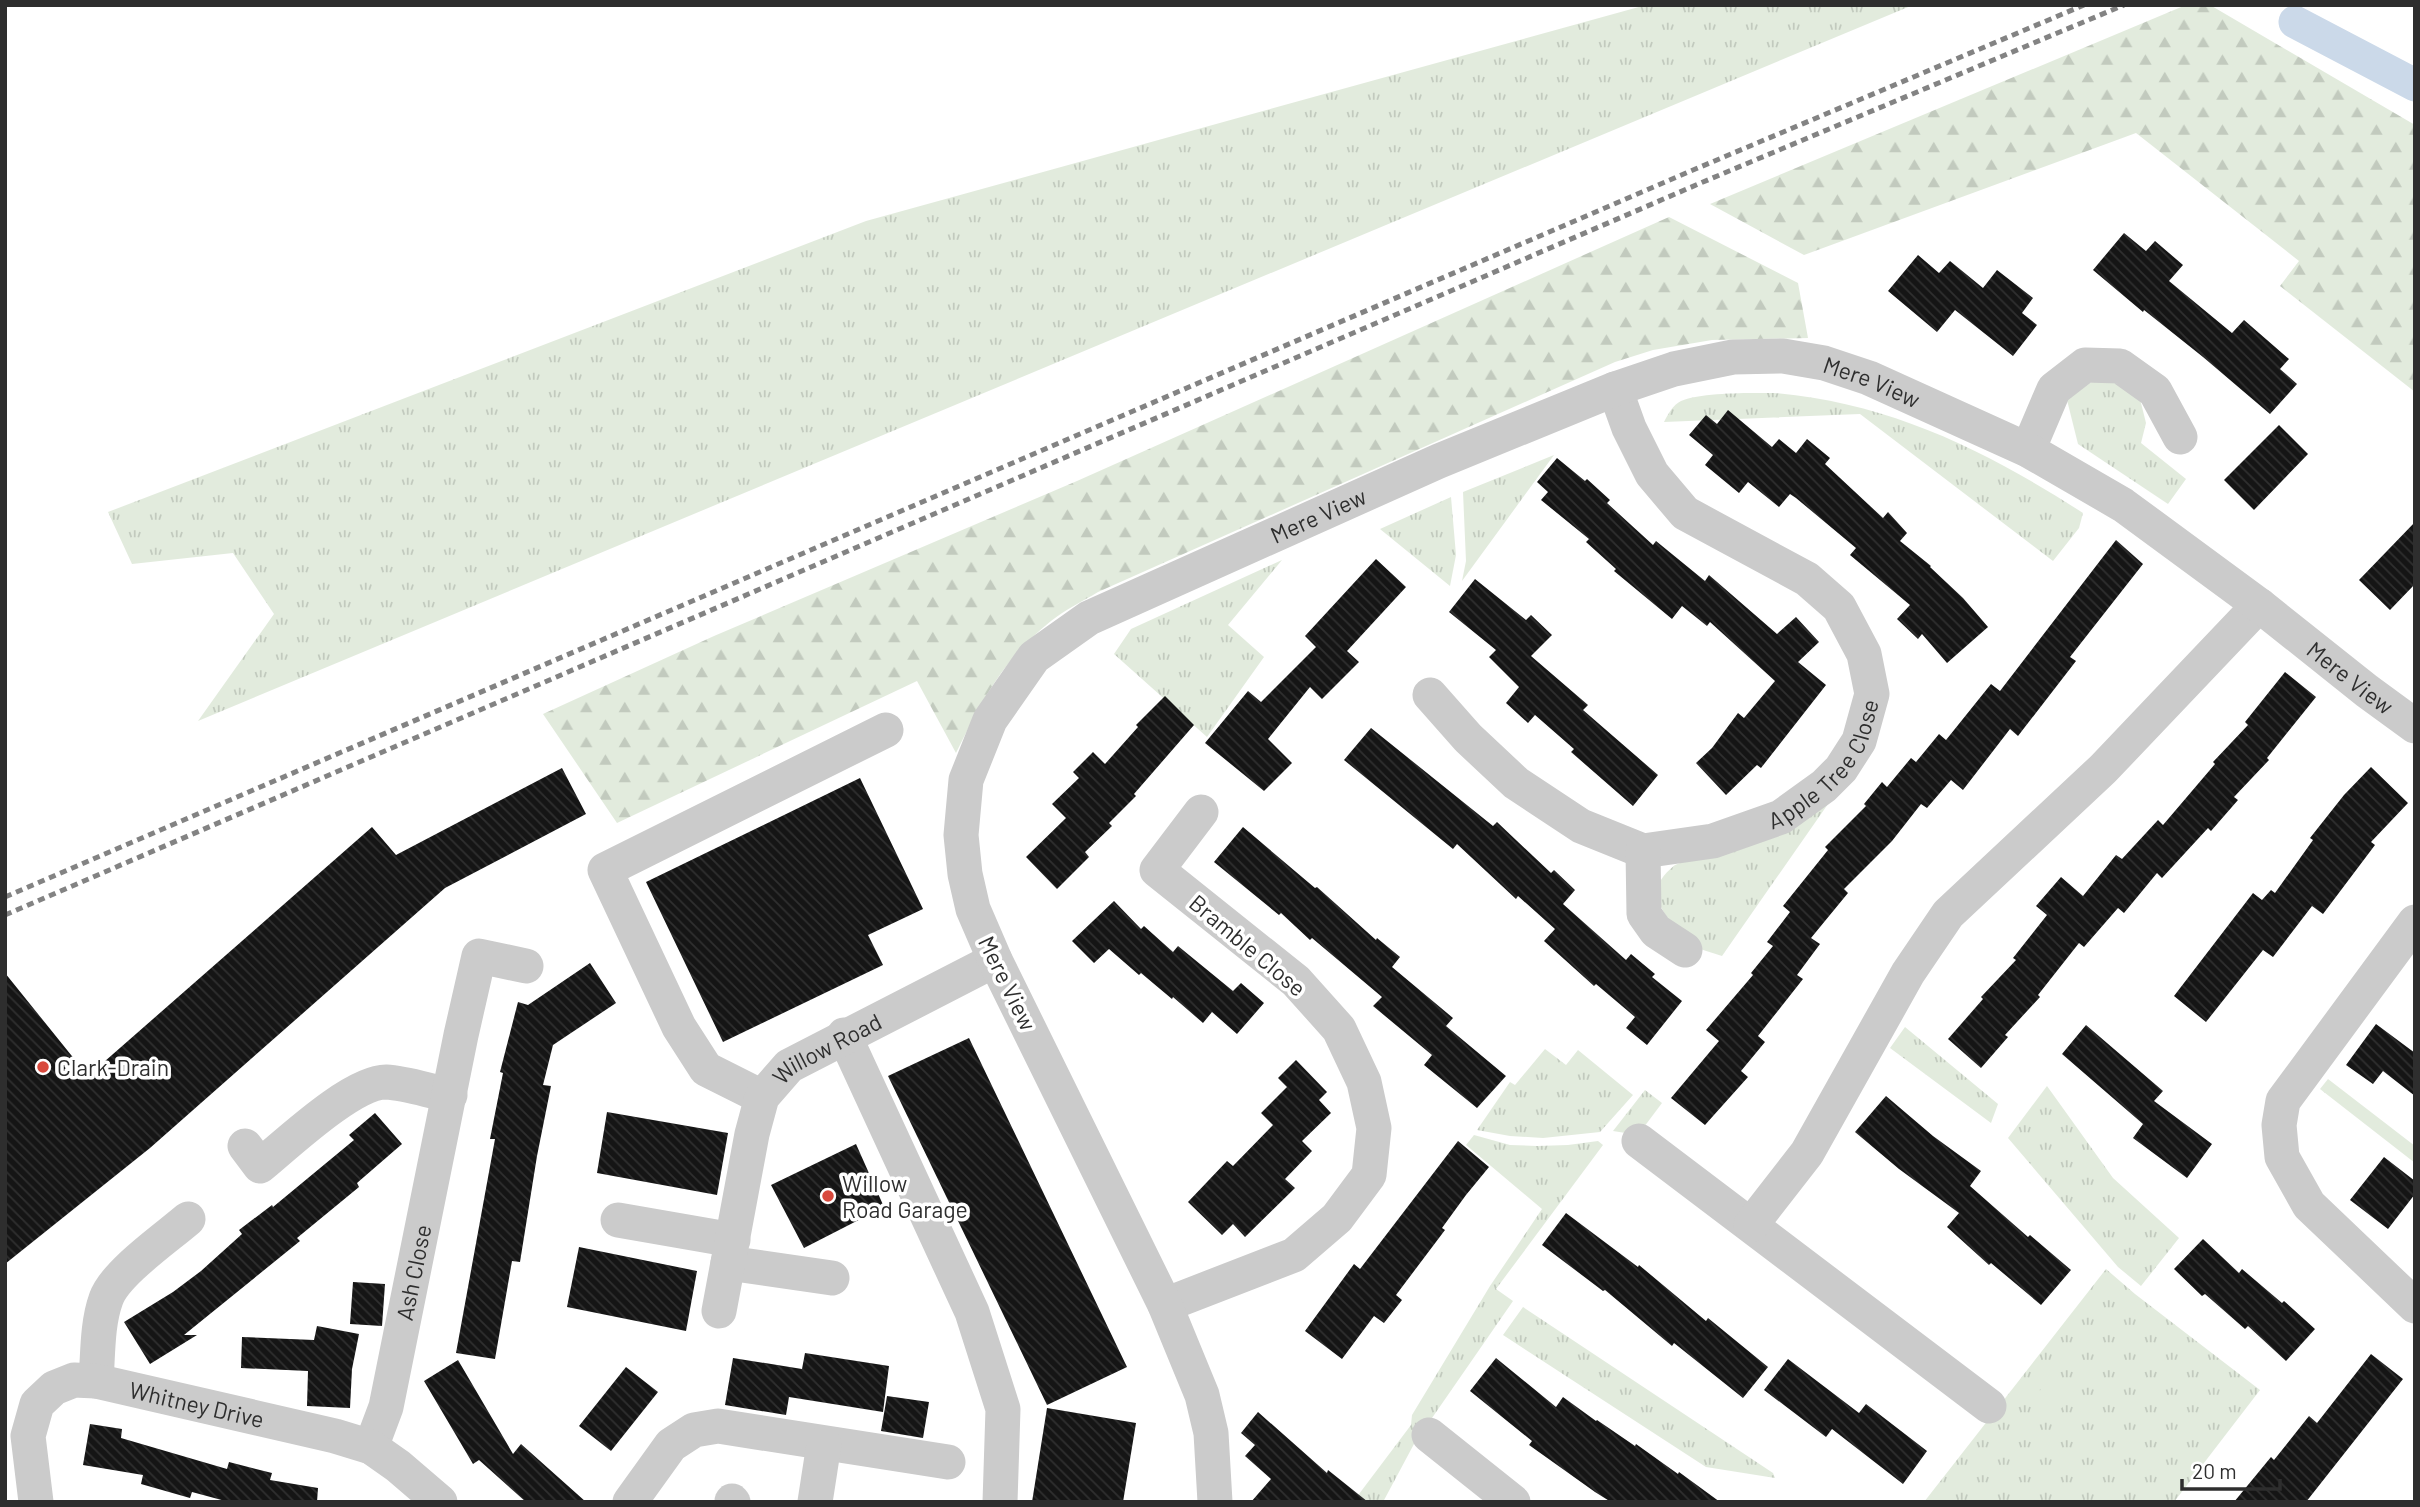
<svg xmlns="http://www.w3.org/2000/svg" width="2420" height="1507" font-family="Barlow,sans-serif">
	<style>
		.grass { fill: url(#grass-tufts) }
		.forest { fill: url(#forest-firs) }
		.park { fill: #e2ebdd }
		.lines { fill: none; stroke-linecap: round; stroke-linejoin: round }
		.canal { stroke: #cbd9e9; stroke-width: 33 }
		.building { fill: url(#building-back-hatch) }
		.minor { stroke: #cbcbcb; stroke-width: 35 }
		.rail { stroke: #838383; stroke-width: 5; stroke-dasharray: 7 5; stroke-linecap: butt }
		.poi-dot { fill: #d8493d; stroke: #fff; stroke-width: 2.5 }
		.labels { text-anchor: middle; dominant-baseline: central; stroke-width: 7; stroke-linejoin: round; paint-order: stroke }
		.street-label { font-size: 23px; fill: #2e2e2e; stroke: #fff }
		.poi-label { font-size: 23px; fill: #2e2e2e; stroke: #fff; text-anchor: start }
	</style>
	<defs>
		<pattern id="grass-tufts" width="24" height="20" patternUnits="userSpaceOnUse" patternTransform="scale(1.75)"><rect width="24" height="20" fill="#e2ebdd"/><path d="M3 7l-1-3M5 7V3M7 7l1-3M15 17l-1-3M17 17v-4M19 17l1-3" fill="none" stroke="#c2cabe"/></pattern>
		<pattern id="forest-firs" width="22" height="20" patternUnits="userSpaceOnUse" patternTransform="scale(1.75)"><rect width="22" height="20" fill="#e2ebdd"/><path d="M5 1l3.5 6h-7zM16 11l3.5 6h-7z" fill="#c2cabe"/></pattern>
		<pattern id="building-back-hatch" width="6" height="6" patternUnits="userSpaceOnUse" patternTransform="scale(1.75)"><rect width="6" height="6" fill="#151515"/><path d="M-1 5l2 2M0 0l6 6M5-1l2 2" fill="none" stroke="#2f2f2f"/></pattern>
	</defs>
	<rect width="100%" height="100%" fill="#fff"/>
	<path class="grass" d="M1646 5H1913L198 721 274 614 233 553 132 564 108 512 866 221Z
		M2109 377 2140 399 2146 423 2141 443 2186 479 2168 504 2078 444 2066 396 2073 388Z
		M1774 393C1890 403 1987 451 2083 513L2079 528 2053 561 1860 414 1664 422C1668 414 1673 405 1681 401 1702 392 1750 393 1774 393Z
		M1554 455 1462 581 1466 561 1463 492Z
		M1451 497 1456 555 1450 586 1380 529Z
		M1282 560 1228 625 1264 657 1207 737 1114 654 1131 629Z
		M1828 804 1722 956C1708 951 1691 948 1680 937 1677 934 1674 927 1671 923 1654 899 1650 885 1675 865Z
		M1905 1027 1998 1104 1991 1123 1890 1048Z
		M1545 1049 1566 1065 1578 1050 1633 1095 1600 1132 1543 1138 1510 1136 1477 1130 1510 1082 1515 1085Z
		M2328 1079 2415 1146V1163L2320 1089Z
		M2047 1086 2113 1178 2179 1238 2141 1286 2118 1267 2008 1138Z
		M1645 1090 1662 1103 1638 1135 1613 1131Z
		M1474 1135 1510 1145 1537 1146 1568 1145 1598 1141 1603 1145 1496 1289 1513 1301 1414 1444 1383 1502H1353L1411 1425 1412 1415 1490 1286 1542 1209 1466 1145Z
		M2106 1269 2135 1294 2260 1390 2174 1502H1924Z
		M1523 1307 1773 1473 1775 1478 1706 1467 1503 1335Z"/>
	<path class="forest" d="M2186 5H2210L2415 125V392L2280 286 2299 261 2136 133 1804 255 1710 204Z
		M1669 217 1798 283 1808 338 1712 340 1653 350 1615 362 1098 592C1083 601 1065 610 1051 621 1003 659 983 699 956 753L917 681 617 823 543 714 714 636 1077 481Z"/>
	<path class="park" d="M2052 1374 2074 1391 2055 1417 2033 1400Z"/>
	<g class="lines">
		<path class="canal" d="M2295 22 2415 85"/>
	</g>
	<path class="building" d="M2124 233 2146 251 2155 241 2183 265 2169 281 2232 333 2244 320 2289 359 2280 369 2297 384 2270 414 2203 357 2144 310 2143 312 2093 270Z
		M1918 255 1939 273 1950 261 1983 288 1997 270 2033 298 2022 313 2037 325 2013 356 1955 310 1937 332 1888 291Z
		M1728 410 1772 447 1779 439 1796 453 1807 439 1830 458 1825 464 1883 518 1888 512 1907 533 1900 541 1931 566 1930 567 1963 598 1988 627 1947 663 1922 634 1918 639 1897 619 1910 605 1850 555 1856 548 1796 498 1790 494 1779 507 1748 482 1739 493 1705 465 1713 455 1689 435 1706 415 1717 424Z
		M2279 425 2308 454 2254 510 2224 480Z
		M1557 458 1585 481 1587 479 1610 500 1607 503 1653 545 1656 541 1705 581 1709 575 1777 634 1796 617 1819 642 1798 662 1826 685 1761 768 1757 765 1726 795 1696 763 1712 748 1738 713 1744 718 1775 681 1710 622 1707 626 1682 606 1672 619 1614 571 1616 569 1586 542 1589 539 1541 500 1548 492 1537 482Z
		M2415 522V584L2390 610 2359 580Z
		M2116 540 2143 564 2070 657 2076 661 2018 736 2010 729 1963 790 1951 780 1927 808 1921 804 1892 841 1844 889 1848 893 1811 938 1820 944 1797 975 1803 979 1758 1036 1765 1042 1741 1071 1748 1077 1705 1125 1671 1098 1719 1041 1706 1030 1753 975 1751 973 1773 946 1767 942 1790 912 1783 906 1828 850 1825 847 1866 806 1864 804 1882 782 1887 787 1911 758 1916 762 1939 734 1946 740 1991 684 2000 691Z
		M1376 559 1406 587 1347 651 1359 662 1322 699 1310 687 1268 739 1292 763 1264 791 1205 743 1248 691 1261 702 1316 647 1305 636Z
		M1475 579 1526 620 1531 615 1552 635 1531 656 1588 705 1583 710 1658 775 1633 806 1571 752 1574 749 1535 715 1528 723 1506 703 1519 687 1489 657 1496 650 1449 612Z
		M2285 672 2316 697 2267 758 2269 760 2234 797 2238 800 2211 831 2208 828 2162 878 2157 873 2124 913 2118 908 2084 947 2079 943 2038 995 2040 997 2005 1035 2008 1037 1981 1068 1948 1039 1983 999 1981 997 2016 960 2013 958 2047 915 2036 906 2061 877 2083 896 2116 855 2122 859 2158 820 2163 825 2215 764 2213 762 2248 725 2245 722Z
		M1165 696 1194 725 1134 794 1136 796 1109 823 1112 826 1085 852 1089 857 1057 889 1026 857 1066 818 1052 804 1079 778 1073 772 1093 752 1105 764 1138 727 1136 725Z
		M1371 728 1493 826 1497 822 1551 873 1554 870 1575 890 1563 904 1626 960 1631 954 1655 974 1652 977 1682 1001 1647 1045 1626 1028 1635 1017 1596 984 1594 986 1544 941 1555 929 1518 896 1516 899 1457 844 1453 849 1344 760Z
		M2371 767 2408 803 2371 842 2375 845 2323 914 2312 906 2273 957 2263 950 2206 1022 2174 996 2253 893 2262 900 2271 890 2275 893 2313 840 2310 838 2344 795Z
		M562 768 586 814 445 888 150 1148 5 1264V973L88 1076 372 827 396 855Z
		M860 778 923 909 868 935 883 965 723 1042 646 882Z
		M1243 827 1315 888 1317 887 1376 940 1377 938 1400 957 1392 967 1453 1018 1446 1026 1506 1076 1477 1108 1424 1065 1432 1055 1373 1006 1382 997 1312 938 1310 940 1281 913 1279 915 1214 862Z
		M1114 901 1141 929 1144 926 1173 952 1178 946 1233 991 1241 983 1264 1003 1237 1034 1212 1012 1203 1023 1173 997 1172 999 1141 973 1139 975 1109 949 1094 963 1072 941Z
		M590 963 616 1003 553 1045 543 1085 551 1086 537 1156 520 1262 512 1261 495 1359 456 1353 495 1139H490L503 1073 500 1072 518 1002 528 1005Z
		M2376 1024 2415 1053V1096L2383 1071 2373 1084 2346 1065Z
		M2086 1025 2163 1091 2154 1101 2212 1144 2187 1178 2133 1138 2143 1124 2062 1054Z
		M969 1038 1127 1367 1047 1405 888 1076Z
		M1296 1060 1327 1092 1319 1100 1331 1113 1302 1141 1312 1151 1285 1179 1295 1188 1245 1237 1233 1224 1222 1235 1188 1202 1227 1161 1233 1166 1273 1125 1261 1113 1287 1087 1278 1078Z
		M1886 1096 1933 1136 1981 1171 1970 1186 2028 1237 2030 1235 2071 1270 2041 1305 1991 1263 1989 1265 1947 1227 1959 1213 1899 1169 1855 1132Z
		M607 1112 728 1133 717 1195 597 1173Z
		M375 1113 402 1144 357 1183 359 1187 297 1238 300 1241 184 1335H197L150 1364 124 1322 173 1292 201 1271 242 1234 239 1230 272 1205 273 1207 354 1140 349 1135Z
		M1458 1141 1489 1167 1466 1195 1442 1228 1445 1230 1396 1295 1402 1300 1384 1323 1374 1316 1342 1359 1305 1331 1354 1264 1360 1269Z
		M856 1144 884 1207 804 1248 771 1185Z
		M2384 1157 2415 1181V1194L2388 1229 2350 1200Z
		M1566 1213 1638 1267 1639 1265 1706 1321 1708 1318 1768 1367 1743 1398 1674 1343 1672 1346 1605 1290 1603 1291 1542 1245Z
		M2203 1239 2239 1273 2242 1269 2282 1303 2284 1301 2315 1329 2286 1361 2248 1326 2245 1329 2205 1294 2202 1296 2174 1269Z
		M579 1247 697 1271 686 1331 567 1307Z
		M353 1282 385 1284 382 1326 350 1324Z
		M317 1326 359 1334 352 1369 350 1408 307 1406 308 1371 241 1368 242 1337 314 1340Z
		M805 1353 889 1366 883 1412 789 1397 786 1415 725 1405 733 1358 802 1369Z
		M2371 1354 2403 1379 2306 1502H2234L2271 1457 2274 1460 2309 1416 2317 1423Z
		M1496 1358 1556 1407 1563 1397 1596 1421 1597 1420 1635 1446 1636 1444 1678 1474 1679 1472 1720 1502H1611L1595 1492 1529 1445 1532 1441 1470 1391Z
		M1788 1359 1859 1413 1866 1404 1927 1451 1903 1484 1832 1429 1826 1437 1764 1390Z
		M458 1360 513 1454 521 1444 586 1502H526L479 1460 473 1464 424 1381Z
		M626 1367 658 1392 611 1451 579 1426Z
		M887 1396 929 1402 923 1438 881 1431Z
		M1047 1408 1136 1423 1123 1502H1032Z
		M1258 1412 1327 1473 1328 1470 1368 1502H1251L1271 1479 1245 1456 1255 1445 1241 1433Z
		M90 1424 122 1429 121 1438 227 1469 229 1462 272 1473 270 1480 318 1488 317 1502H229L192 1492 190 1498 141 1484 143 1475 83 1465Z"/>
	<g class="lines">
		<g class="minor">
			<path d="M2028 450 2054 389 2085 365 2120 366 2155 391 2180 437"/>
			<path id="s1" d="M1430 695 1468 738 1516 783 1581 826 1643 851 1713 841 1781 817 1824 786 1841 769 1859 741 1872 694 1864 654 1839 607 1807 579 1685 513 1652 474 1629 428 1615 389"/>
			<path d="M1643 851 1644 914 1656 931 1685 950"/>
			<path d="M2415 922 2283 1101 2279 1125 2282 1157 2309 1205 2415 1306"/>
			<path d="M844 1035 972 1312 1003 1409 1000 1502"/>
			<path d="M762 1097 706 1069 679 1027 605 870 886 730"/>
			<path d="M1639 1141 1989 1406"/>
			<path d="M245 1146 260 1166C287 1144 352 1082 386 1082 406 1083 429 1091 450 1095"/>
			<path d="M618 1220 733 1240"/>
			<path d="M1751 1225 1807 1153 1908 973 1948 914 2103 769 2259 605"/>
			<path d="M728 1263 832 1278"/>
			<path d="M1165 1305 1294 1255 1337 1218 1369 1175 1374 1128 1364 1082 1339 1029 1296 981 1157 870 1201 812"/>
			<path id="s2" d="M719 1311 752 1134 762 1097 789 1066 995 960"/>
			<path d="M96 1381C98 1354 97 1324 106 1299 115 1273 166 1238 188 1219"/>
			<path d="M1429 1435 1513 1502"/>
			<path id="s3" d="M371 1447 386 1407 461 1035 479 956 526 966"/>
			<path d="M732 1501 733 1502"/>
			<path id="s4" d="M36 1502 28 1436 37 1404 54 1388 74 1380 96 1381 335 1436 371 1447 398 1466 440 1502"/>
			<path d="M630 1502 671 1445 694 1430 718 1426 948 1462"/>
			<path d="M815 1502 824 1444"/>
			<path id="s5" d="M1215 1502 1211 1433 1202 1395 1165 1305 995 960 973 909 965 874 961 835 966 780 990 720 1034 657 1089 618 1439 461 1615 389 1674 369 1733 357 1783 356 1824 363 1869 378 2028 450 2123 505 2259 605 2367 691 2415 726"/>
		</g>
		<path class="rail" d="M5 897 1686 173 2084 5
			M5 915 1703 182 2124 5"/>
	</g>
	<g class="poi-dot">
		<circle cx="43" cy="1067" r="7"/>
		<circle cx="828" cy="1196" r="7"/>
	</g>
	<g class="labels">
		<g class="street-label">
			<text stroke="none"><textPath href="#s5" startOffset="1824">Mere View</textPath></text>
			<text stroke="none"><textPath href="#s5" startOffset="1236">Mere View</textPath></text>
			<text stroke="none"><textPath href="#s5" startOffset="2390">Mere View</textPath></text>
			<text stroke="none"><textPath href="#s1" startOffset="481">Apple Tree Close</textPath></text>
			<text transform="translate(1248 945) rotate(40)">Bramble Close</text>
			<text transform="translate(1008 983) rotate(64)">Mere View</text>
			<text stroke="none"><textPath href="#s2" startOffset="301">Willow Road</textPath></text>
			<text stroke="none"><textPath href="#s3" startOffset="180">Ash Close</textPath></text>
			<text stroke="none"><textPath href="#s4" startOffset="270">Whitney Drive</textPath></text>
		</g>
		<g class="poi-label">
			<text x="57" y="1067">Clark-Drain</text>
			<text x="842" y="1183">Willow<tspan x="842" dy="26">Road Garage</tspan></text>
		</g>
	</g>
	<rect width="2420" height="1507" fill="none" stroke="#2e2e2e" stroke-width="14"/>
	<path d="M2182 1479v10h98v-10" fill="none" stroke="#2e2e2e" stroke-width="3.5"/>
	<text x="2192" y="1479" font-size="21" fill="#2e2e2e" stroke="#ffffff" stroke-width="5" paint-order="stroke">20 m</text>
</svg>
